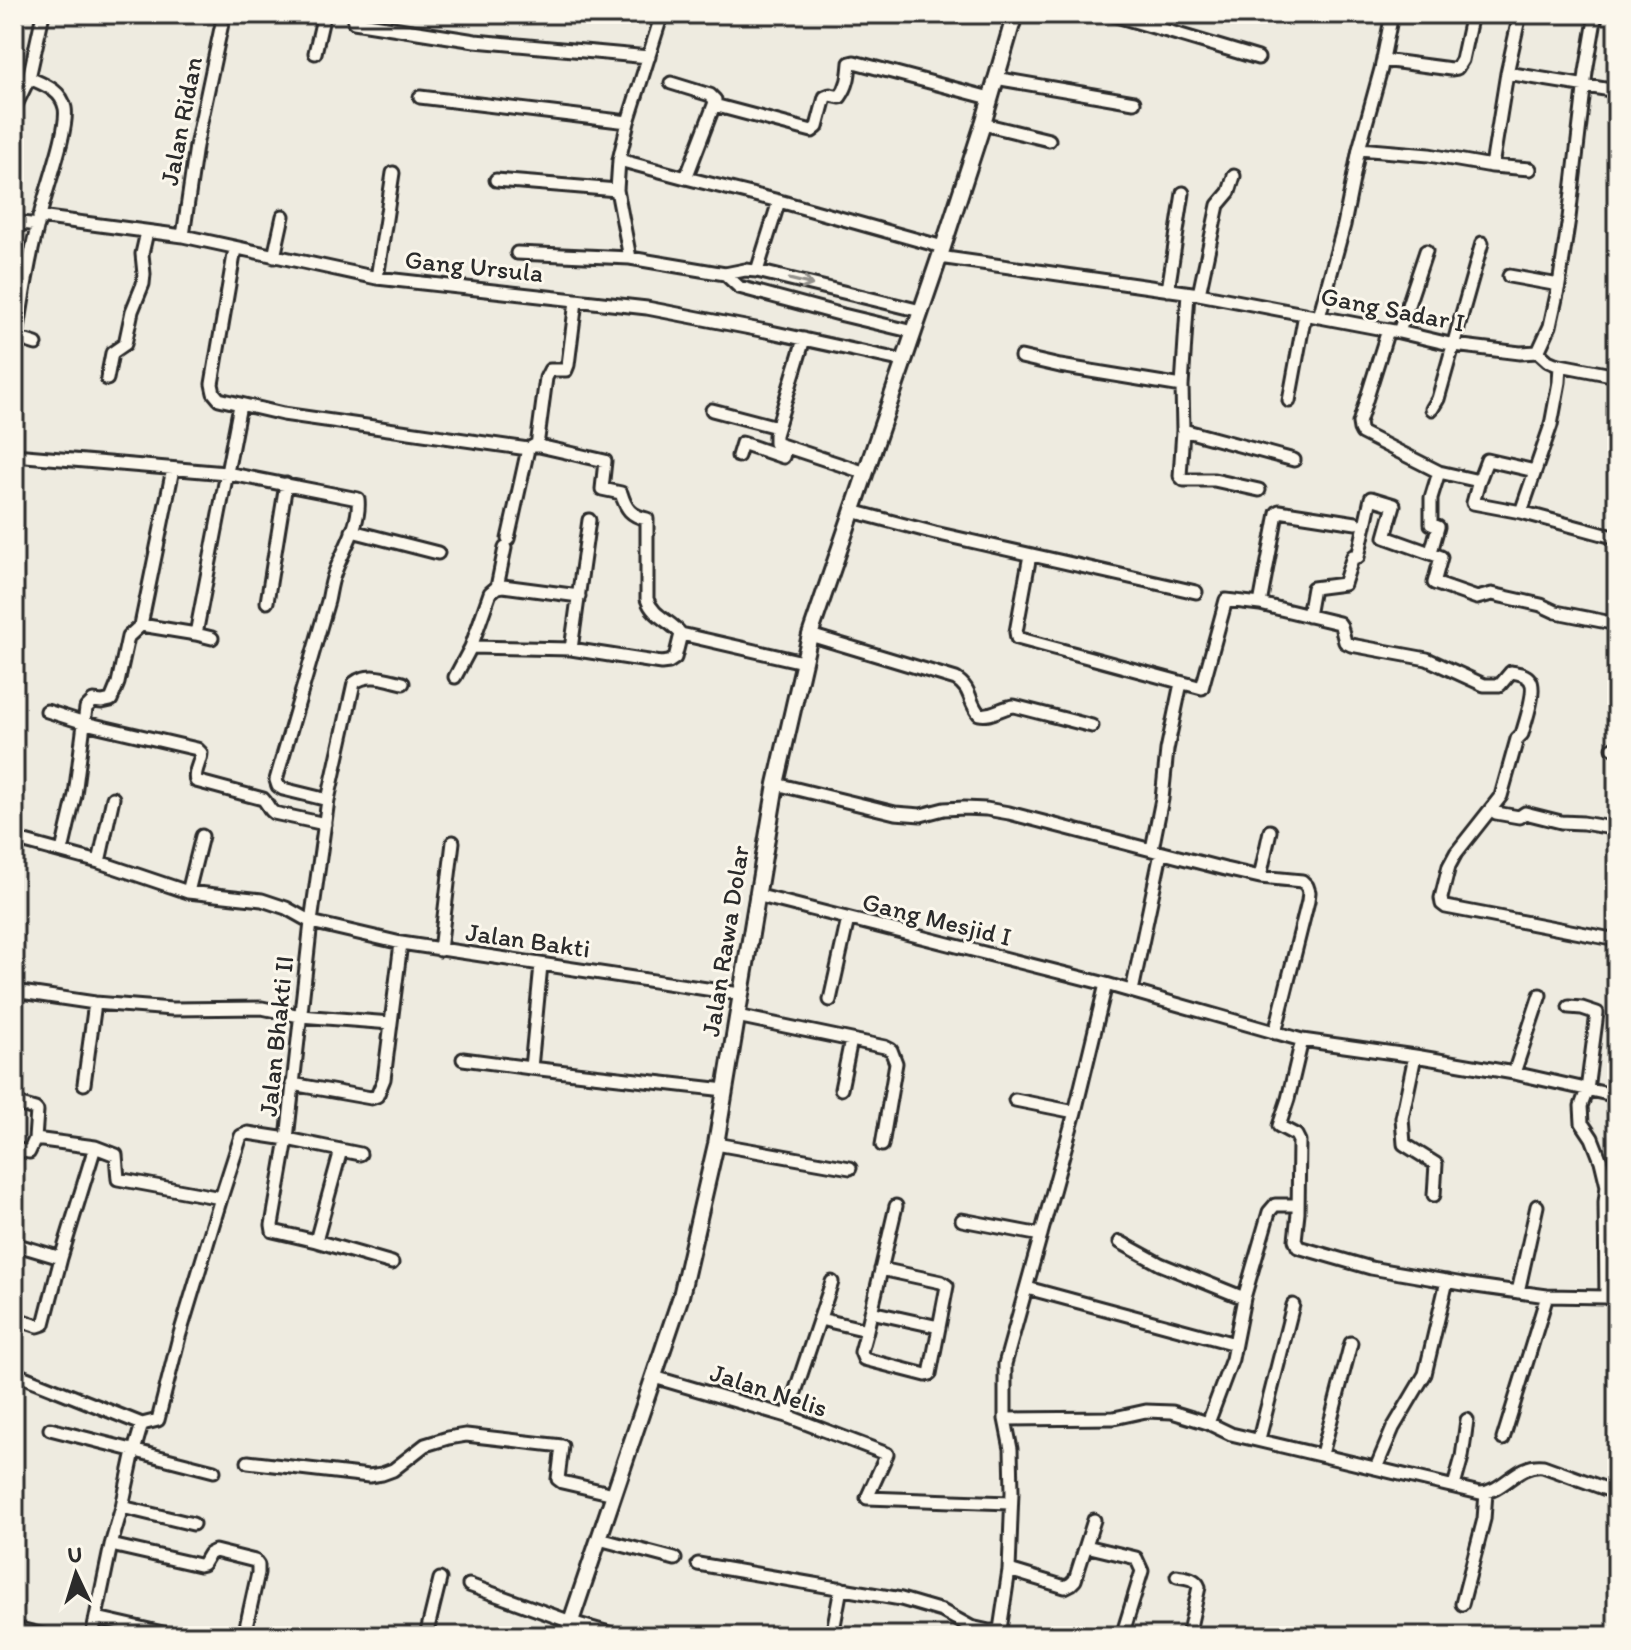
<svg xmlns="http://www.w3.org/2000/svg" width="1631" height="1650" font-family="Itim,sans-serif">
	<style>
		.lines { fill: none; stroke-linecap: round; stroke-linejoin: round }
		.minor-casing { stroke: #2b2b2b; stroke-width: 17 }
		.tertiary-casing { stroke: #2b2b2b; stroke-width: 20 }
		.minor { stroke: #fbf7ec; stroke-width: 11 }
		.tertiary { stroke: #fbf7ec; stroke-width: 14 }
		.oneway { stroke: #93918c }
		.labels { text-anchor: middle; dominant-baseline: central; stroke-width: 6; stroke-linejoin: round; paint-order: stroke }
		.street-label { font-size: 26px; fill: #2b2b2b; stroke: #fbf7ec }
	</style>
	<rect width="100%" height="100%" fill="#eeebe0"/>
	<filter id="ink" filterUnits="userSpaceOnUse"><feTurbulence type="fractalNoise" baseFrequency=".0125" numOctaves="2"/><feDisplacementMap in="SourceGraphic" scale="16" xChannelSelector="R" yChannelSelector="G"/><feConvolveMatrix kernelMatrix="1 2 1 2 8 2 1 2 1" color-interpolation-filters="sRGB"/></filter>
	<g filter="url(#ink)">
		<g class="lines">
			<defs>
				<path id="minor" d="M662 14 628 122 619 160 617 190 630 258 725 274 745 270 757 271 921 311
					M1110 14 1258 58
					M354 22 475 41 649 57
					M315 53 324 14
					M1383 60 1451 69 1457 68 1462 60 1472 14
					M1507 73 1617 91
					M995 78 1134 102
					M671 83 710 95 715 100 714 105
					M420 97 628 122
					M14 109 29 78
					M983 124 1049 140
					M1359 149 1429 155 1492 166 1507 73 1520 14
					M619 160 686 178 779 201 943 247
					M1492 166 1530 169
					M686 178 714 105 812 131 817 127 825 97 830 95 840 97C848 86 849 76 850 63L854 62 990 98
					M496 180 617 190
					M39 217 183 236 377 278 647 308 771 332 904 361
					M14 222 38 225
					M183 236 196 146 224 14
					M235 249 212 384 214 393 219 399 283 414 528 449
					M517 253 630 258
					M274 257 283 216
					M939 257 1199 294 1399 332 1454 345 1520 353 1538 352 1550 326 1559 285 1569 218 1586 72 1596 14
					M757 271 779 201
					M725 274 739 287 843 315 914 332
					M1509 276 1559 285
					M377 278 393 173
					M1168 290 1183 193
					M1188 293 1182 386 1183 430 1180 476 1184 480H1214L1259 490
					M1199 294 1218 205 1229 192 1234 176
					M1319 317 1344 225 1359 149 1381 69 1392 14
					M1388 330 1359 423 1360 429 1362 433 1439 472 1479 481 1487 460 1535 471
					M1399 332 1426 251
					M17 338 36 344
					M804 339 775 435V443L866 473
					M1538 352 1548 361 1555 364 1617 376
					M14 355C21 309 28 261 40 216 45 192 69 129 65 108 61 90 45 85 29 78L43 14
					M1021 357 1060 366 1182 386
					M1560 365 1559 382 1551 425 1521 512 1617 538
					M107 379 112 353 125 344 132 311 143 284 144 274 142 254 147 232
					M1289 401 1305 314
					M1432 409 1438 399 1482 243
					M712 410 777 427
					M1183 430 1294 460
					M537 446 546 378 550 370H566L568 365 576 301
					M14 455 226 473 358 499C361 525 342 551 334 575 331 583 330 592 328 601L276 780 278 786 283 789 328 800
					M738 456 742 443 783 457 786 447
					M1479 481 1473 503 1521 512
					M852 511 935 533 1196 592
					M352 531 438 553
					M508 539 528 449 535 445 605 461 602 489 621 493C626 509 631 516 647 519V599C653 617 670 620 681 634
					M1431 552 1438 527 1431 524V498L1439 472
					M1030 555 1016 632 1017 638 1202 688 1226 600 1260 604 1339 623 1341 626 1345 642 1351 645 1427 659 1484 685H1500L1511 672C1518 673 1526 674 1530 680 1537 689 1525 723 1522 734L1517 739 1501 796 1456 853 1449 866 1441 898 1442 904 1446 907 1617 940
					M497 587 505 548
					M267 602 286 484
					M1260 604 1277 513 1279 511 1356 523
					M1308 616 1313 588 1344 584 1353 556 1358 557 1371 498 1394 505 1385 537 1441 557 1434 583 1477 598 1492 594 1541 605 1556 612 1617 624
					M141 625 173 469
					M196 634 240 405
					M810 635 956 679C972 689 968 701 979 714 992 717 1001 707 1014 706L1092 726
					M471 647 571 649 661 663 669 662 675 658 681 634 803 662
					M571 649 589 520
					M455 677 471 647 490 593 497 587 503 586 579 596
					M47 711 85 723 197 749 201 753C201 762 193 772 196 781L263 799C268 804 268 809 274 813L325 824
					M1613 748H1617
					M776 784 895 813 921 815 944 809 964 808 986 809 1009 813 1225 869 1260 877 1302 881 1307 886 1309 892 1308 901 1275 1033
					M1491 809 1496 813 1519 817 1525 813 1561 822 1583 823 1617 829
					M14 839 99 862 188 892 262 900 286 908 311 922 401 943 740 994
					M1152 849 1162 799 1167 750 1181 683
					M62 851 75 795 86 708 93 701 102 702 111 700 118 683 128 637 141 625 196 634 212 638
					M99 862 113 798
					M1260 877 1270 831
					M188 892 202 836
					M756 895 1106 984 1302 1040 1415 1056 1514 1073 1617 1096
					M440 950 453 842
					M541 965 531 1068 725 1090
					M14 991 95 1003 172 1009 262 1008 300 1016 391 1023
					M1132 991 1161 853
					M830 1000 848 919
					M1569 1007 1582 1008 1597 1013 1587 1090 1581 1106 1582 1123 1592 1138 1601 1161 1607 1186 1605 1202 1606 1297
					M737 1016 885 1047 891 1050 896 1063 882 1145
					M1302 1040 1288 1099 1279 1126 1296 1135 1299 1141 1298 1213 1295 1240 1298 1247 1371 1268 1469 1285 1547 1296 1606 1297 1617 1301
					M1415 1056 1402 1118 1404 1144 1436 1164 1434 1195
					M463 1059 531 1068
					M1514 1073 1540 995
					M84 1084 95 1003
					M292 1084 371 1098 377 1096 384 1079 401 943
					M841 1089 851 1040
					M1015 1100 1075 1112
					M14 1103 35 1109 37 1111 35 1139
					M716 1144 850 1168
					M14 1149 29 1152 35 1139 95 1147 116 1155 118 1179 221 1198 179 1337 158 1420 142 1424 14 1373
					M341 1150 316 1241 273 1231 272 1225 287 1139 360 1154
					M221 1198 241 1136 248 1133 287 1139 311 922 328 800 354 683C368 672 386 679 403 683
					M962 1220 1041 1235
					M316 1241 392 1263
					M1120 1242 1160 1264 1244 1298
					M14 1244 61 1258
					M1027 1288 1235 1344
					M1518 1292 1537 1206
					M871 1312 939 1327
					M14 1318 38 1326 44 1324 61 1258 95 1147
					M820 1319 867 1330 896 1206
					M867 1330 861 1352 864 1359 926 1375 930 1374 947 1286 941 1282 881 1269
					M654 1377 787 1416 887 1454 867 1498 1010 1503
					M787 1416 832 1282
					M1005 1419 1114 1418 1146 1411 1172 1412 1208 1423 1231 1434 1480 1493C1504 1492 1517 1463 1543 1466L1617 1493
					M1208 1423 1232 1359 1244 1298 1269 1212 1275 1205H1297
					M50 1429 214 1471
					M1259 1439 1293 1305
					M1503 1439 1547 1296
					M1322 1454 1351 1343
					M248 1462 369 1476 382 1474 393 1470 425 1445 448 1438 466 1435 562 1446 558 1479 562 1482 614 1494
					M1376 1468 1393 1428 1425 1374 1447 1281
					M1454 1486 1462 1457 1467 1420
					M122 1507 193 1524
					M599 1539 675 1559
					M111 1545 199 1565 203 1564 209 1554 215 1551 255 1561 258 1565V1573L244 1636
					M1086 1546 1136 1558 1142 1571 1122 1636
					M698 1564 901 1599 942 1611 971 1627 989 1631 1001 1630
					M1009 1570 1065 1587 1071 1584 1075 1580 1094 1520
					M1177 1576C1186 1578 1196 1578 1199 1587L1188 1636
					M469 1585 571 1622 619 1636
					M1462 1604 1484 1519 1486 1493
					M97 1618 176 1636
					M24 1630 47 1636
					M92 1636 111 1545 122 1507 134 1451 142 1424
					M426 1636 440 1579
					M832 1636 841 1588
					M999 1636 1009 1570 1012 1492 1011 1449 1005 1419V1364L1075 1112 1106 984"/>
				<path id="tertiary" d="M566 1636 681 1296 716 1144 776 784 810 635 943 247 983 124 1015 14"/>
			</defs>
			<use href="#minor" class="minor-casing"/>
			<use href="#tertiary" class="tertiary-casing"/>
			<use href="#minor" class="minor"/>
			<use href="#tertiary" class="tertiary"/>
		</g>
		<defs><path id="oneway-shaft" d="M-6 0H5M1.5-3L5.5 0L1.5 3" fill="none" stroke-width="1.6" stroke-linecap="round" stroke-linejoin="round" transform="scale(2)"/></defs>
		<use class="oneway" href="#oneway-shaft" transform="translate(801 282) rotate(14)"/>
	</g>
	<g class="labels">
		<g class="street-label">
			<text transform="translate(181 121) rotate(-79)">Jalan Ridan</text>
			<text transform="translate(474 266) rotate(6)">Gang Ursula</text>
			<text transform="translate(1393 309) rotate(11)">Gang Sadar I</text>
			<text transform="translate(937 919) rotate(14)">Gang Mesjid I</text>
			<text transform="translate(528 940) rotate(8)">Jalan Bakti</text>
			<text transform="translate(725 941) rotate(-81)">Jalan Rawa Dolar</text>
			<text transform="translate(276 1036) rotate(-84)">Jalan Bhakti II</text>
			<text transform="translate(769 1390) rotate(18)">Jalan Nelis</text>
		</g>
	</g>
	<rect width="1631" height="1650" fill="none" stroke="#fbf7ec" stroke-width="48"/>
	<rect x="24" y="24" width="1583" height="1602" fill="none" stroke="#2b2b2b" stroke-width="3" filter="url(#ink)"/>
	<g transform="translate(76 1574) rotate(356)" stroke="#fbf7ec" stroke-width="6" paint-order="stroke">
	<path d="M0-6L14 30L0 20L-14 30Z" fill="#2b2b2b"/>
	<text y="-12" font-size="22" font-weight="bold" text-anchor="middle" fill="#2b2b2b">U</text>
	</g>
</svg>
